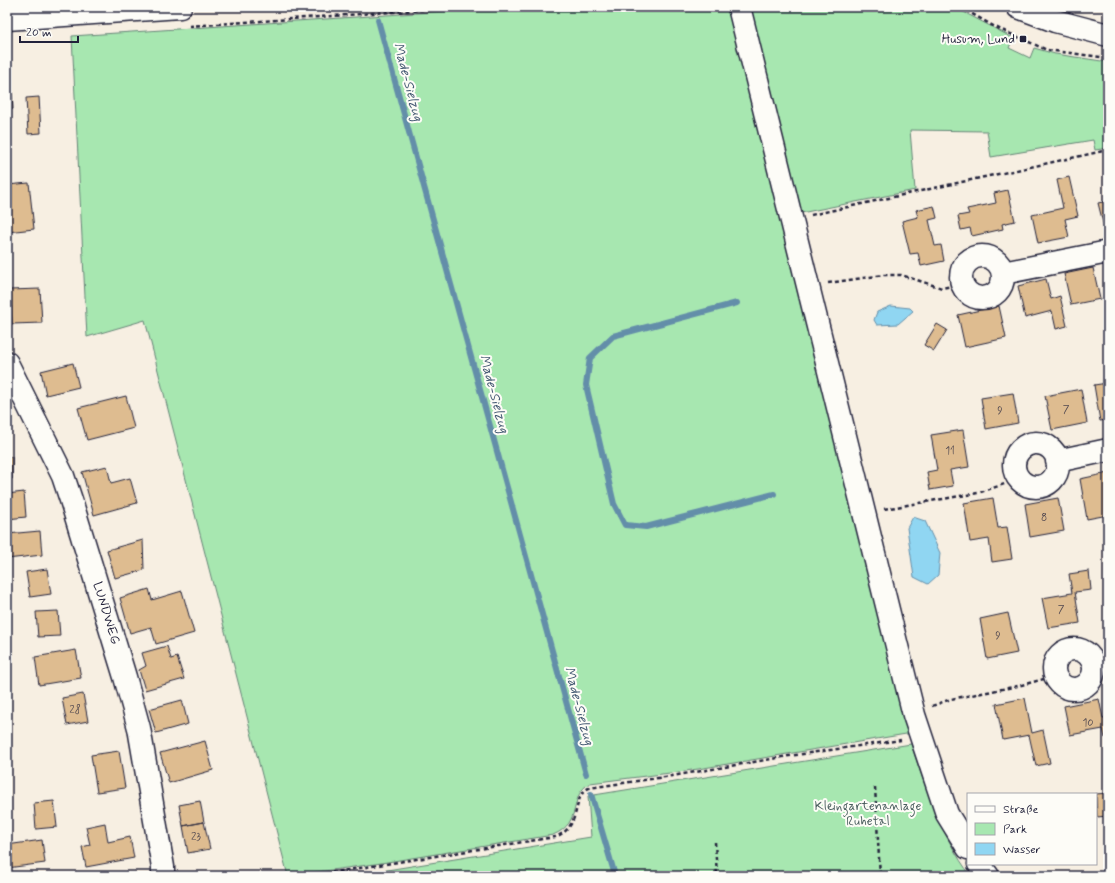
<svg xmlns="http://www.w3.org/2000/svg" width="1115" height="883" font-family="Mynerve,sans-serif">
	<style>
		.green { fill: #a7e7b0; stroke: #648476 }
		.water { fill: #90d6f2; stroke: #648ea9 }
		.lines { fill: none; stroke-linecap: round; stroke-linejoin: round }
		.stream { stroke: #648ea9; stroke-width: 6 }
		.building { fill: #debc90; stroke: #22223b }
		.minor-casing { stroke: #22223b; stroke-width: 25 }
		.secondary-casing { stroke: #22223b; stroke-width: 25 }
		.path { stroke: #22223b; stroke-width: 2.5; stroke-dasharray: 4 3; stroke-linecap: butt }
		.minor { stroke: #fdfcf7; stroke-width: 22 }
		.secondary { stroke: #fdfcf7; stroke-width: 22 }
		.poi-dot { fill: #22223b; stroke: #fdfcf7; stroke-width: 1.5 }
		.labels { text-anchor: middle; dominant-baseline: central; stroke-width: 4; stroke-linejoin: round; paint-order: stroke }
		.number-label { font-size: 11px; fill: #514850 }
		.poi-label { font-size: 13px; fill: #22223b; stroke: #fdfcf7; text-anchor: end }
		.street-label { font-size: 13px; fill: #22223b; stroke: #fdfcf7 }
		.park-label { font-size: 13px; fill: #4a5d5e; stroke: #fdfcf7 }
		.water-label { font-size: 14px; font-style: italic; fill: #435872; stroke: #fdfcf7 }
	</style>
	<rect width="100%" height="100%" fill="#f7efe2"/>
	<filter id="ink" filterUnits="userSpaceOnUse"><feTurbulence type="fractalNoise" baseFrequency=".025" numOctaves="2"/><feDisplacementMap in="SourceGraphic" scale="8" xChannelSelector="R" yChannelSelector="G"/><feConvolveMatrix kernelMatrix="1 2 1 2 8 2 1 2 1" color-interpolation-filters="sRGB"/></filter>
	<g filter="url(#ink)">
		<path class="green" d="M506 7H734L912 733 686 771 590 783C567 797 584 822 553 835L375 864 288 876 145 320 87 337 72 36Z
			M745 7H954L1013 38 1009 48 1030 58 1034 48 1055 54 1108 62V148L1095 150 1093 140 991 157 987 131 910 130 915 190 801 213Z
			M911 744C927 791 941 836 971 876H350L591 837 588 796Z"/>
		<path class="water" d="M891 306 910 308 913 311 898 324 877 325 874 320 877 312Z
			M913 517 925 521 940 553 938 575 928 584 914 577 907 528Z"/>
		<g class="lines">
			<path class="stream" d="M378 20 586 774
				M737 303 613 336 590 358 586 385 614 504 625 525 646 527 774 494
				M591 794 614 872"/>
		</g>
		<path class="building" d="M7 61H10L13 109 7 110Z
			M39 97 41 133 28 134 26 98Z
			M1069 177 1078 216 1065 219 1069 237 1038 243 1032 215 1063 208 1057 180Z
			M29 183 34 229 7 232V185Z
			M1008 190 1015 221 1002 224 1003 229 972 236 970 228 961 230 958 216 969 214 967 209 996 203 994 193Z
			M1108 201V230L1105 231 1098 203Z
			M934 206 937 218 929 220 935 246 941 245 944 261 921 266 918 253 910 254 902 221 918 217 916 210Z
			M1093 268 1100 299 1071 305 1064 274Z
			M1046 279 1051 299 1060 296 1067 326 1056 329 1052 311 1025 318 1018 286Z
			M40 289 42 323 12 324 10 290Z
			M999 306 1006 338 965 347 958 315Z
			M937 324 947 330 934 351 924 345Z
			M73 363 79 387 46 395 41 371Z
			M1108 383V420L1100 421 1094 385Z
			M1081 389 1087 423 1052 430 1045 396Z
			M1013 393 1018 423 986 429 981 398Z
			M126 396 134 428 87 440 78 408Z
			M963 430 969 467 950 470 953 486 930 490 927 472 937 470 931 435Z
			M7 457H12V479H7Z
			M107 466 111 483 130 478 137 503 94 515 82 472Z
			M1108 473V515L1087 519 1080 479Z
			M24 492 26 517 7 519V494Z
			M993 498 998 528 1007 527 1012 559 992 562 989 539 970 542 964 503Z
			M1058 498 1064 531 1030 537 1025 504Z
			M40 531 42 555 7 559V534Z
			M143 540 144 570 115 578 107 550Z
			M47 569 51 594 30 597 26 572Z
			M1089 571 1091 590 1075 592 1080 623 1048 628 1042 598 1072 593 1069 574Z
			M149 589 152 600 182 591 194 633 156 644 151 627 130 633 120 598Z
			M58 611 60 636 38 637 36 612Z
			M1008 613 1017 653 987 659 980 619Z
			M167 646 171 659 177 657 184 679 145 690 139 670 146 666 142 653Z
			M76 650 81 678 39 685 35 657Z
			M83 694 88 721 67 725 62 698Z
			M1025 698 1032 733 1043 730 1050 763 1036 766 1029 735 1003 740 996 704Z
			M1099 699 1103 718 1108 717V737L1105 738 1103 729 1070 735 1064 706Z
			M182 700 188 724 156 733 149 709Z
			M205 741 213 770 169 783 160 753Z
			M119 751 125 788 97 792 91 755Z
			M1108 793V816L1097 817 1096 794Z
			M54 801 57 827 36 829 34 803Z
			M200 801 204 822 183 826 179 805Z
			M204 822 210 849 188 853 183 826Z
			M105 823 108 842 130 837 134 858 86 867 82 847 90 845 86 827Z
			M42 840 45 863 7 868V845Z"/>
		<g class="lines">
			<defs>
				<path id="minor" d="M739 7 914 715 947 814 968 848
					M961 277a21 21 0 1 1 42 0a21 21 0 1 1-42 0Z
					M1003 273 1108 252
					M7 363 63 476 71 500 125 677 139 728 163 867V876
					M1014 465a22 22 0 1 1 44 0a22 22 0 1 1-44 0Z
					M1057 461 1108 450
					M1054 669a20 20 0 1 1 40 0a20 20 0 1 1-40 0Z
					M979 864 988 876"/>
				<path id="secondary" d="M1018 7 1055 21 1108 35
					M7 19 180 7"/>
			</defs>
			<use href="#minor" class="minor-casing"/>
			<use href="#secondary" class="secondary-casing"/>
			<path class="path" d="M960 7 995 27 1047 50 1108 58
				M189 26 462 7
				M811 215 1108 150
				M828 283 884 275H901L942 288 962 284
				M884 509 978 493 1019 479
				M932 706 951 699 1018 686 1055 676
				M875 787 880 876
				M715 842 717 876
				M310 876 555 837C583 827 571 796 589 788L672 776 789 756 901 740
				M1067 876 1108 872"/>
			<use href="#minor" class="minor"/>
			<use href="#secondary" class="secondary"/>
		</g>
	</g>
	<rect class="poi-dot" x="1019" y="35" width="8" height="8" rx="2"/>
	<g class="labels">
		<g class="number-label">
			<text x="1066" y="410">7</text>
			<text x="1000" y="411">9</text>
			<text x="950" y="451">11</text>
			<text x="1044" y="518">8</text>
			<text x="1061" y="610">7</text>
			<text x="998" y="636">9</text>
			<text x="75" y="710">28</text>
			<text x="1088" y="723">10</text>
			<text x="196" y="837">23</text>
		</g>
		<g class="poi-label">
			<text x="1015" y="39">Husum, Lund</text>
		</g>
		<g class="street-label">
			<text transform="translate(106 613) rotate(73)">LUNDWEG</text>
		</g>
		<g class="park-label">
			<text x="868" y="806">Kleingartenanlage<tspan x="868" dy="15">Ruhetal</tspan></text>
		</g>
		<g class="water-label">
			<text transform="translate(408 82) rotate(75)">Made-Sielzug</text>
			<text transform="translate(494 394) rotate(75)">Made-Sielzug</text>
			<text transform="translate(579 706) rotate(75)">Made-Sielzug</text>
		</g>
	</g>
	<rect width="1115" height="883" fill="none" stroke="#fdfcf7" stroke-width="24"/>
	<rect x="12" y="12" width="1091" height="859" fill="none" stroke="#22223b" stroke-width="1.5" filter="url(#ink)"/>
	<rect x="967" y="793" width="130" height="72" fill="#fdfcf7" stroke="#a5a5ac"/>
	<rect x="975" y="806" width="20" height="6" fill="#fdfcf7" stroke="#a5a5ac"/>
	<text x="1003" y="813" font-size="12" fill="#22223b">Straße</text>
	<rect x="975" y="823" width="20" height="12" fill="#a7e7b0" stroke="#a5a5ac"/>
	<text x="1003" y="833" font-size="12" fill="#22223b">Park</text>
	<rect x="975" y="843" width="20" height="12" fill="#90d6f2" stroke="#a5a5ac"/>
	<text x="1003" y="853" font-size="12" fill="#22223b">Wasser</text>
	<path d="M20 36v6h58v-6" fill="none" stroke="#22223b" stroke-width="2"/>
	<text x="26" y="36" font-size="12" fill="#22223b" stroke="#fdfcf7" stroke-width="3" paint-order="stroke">20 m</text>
</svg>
